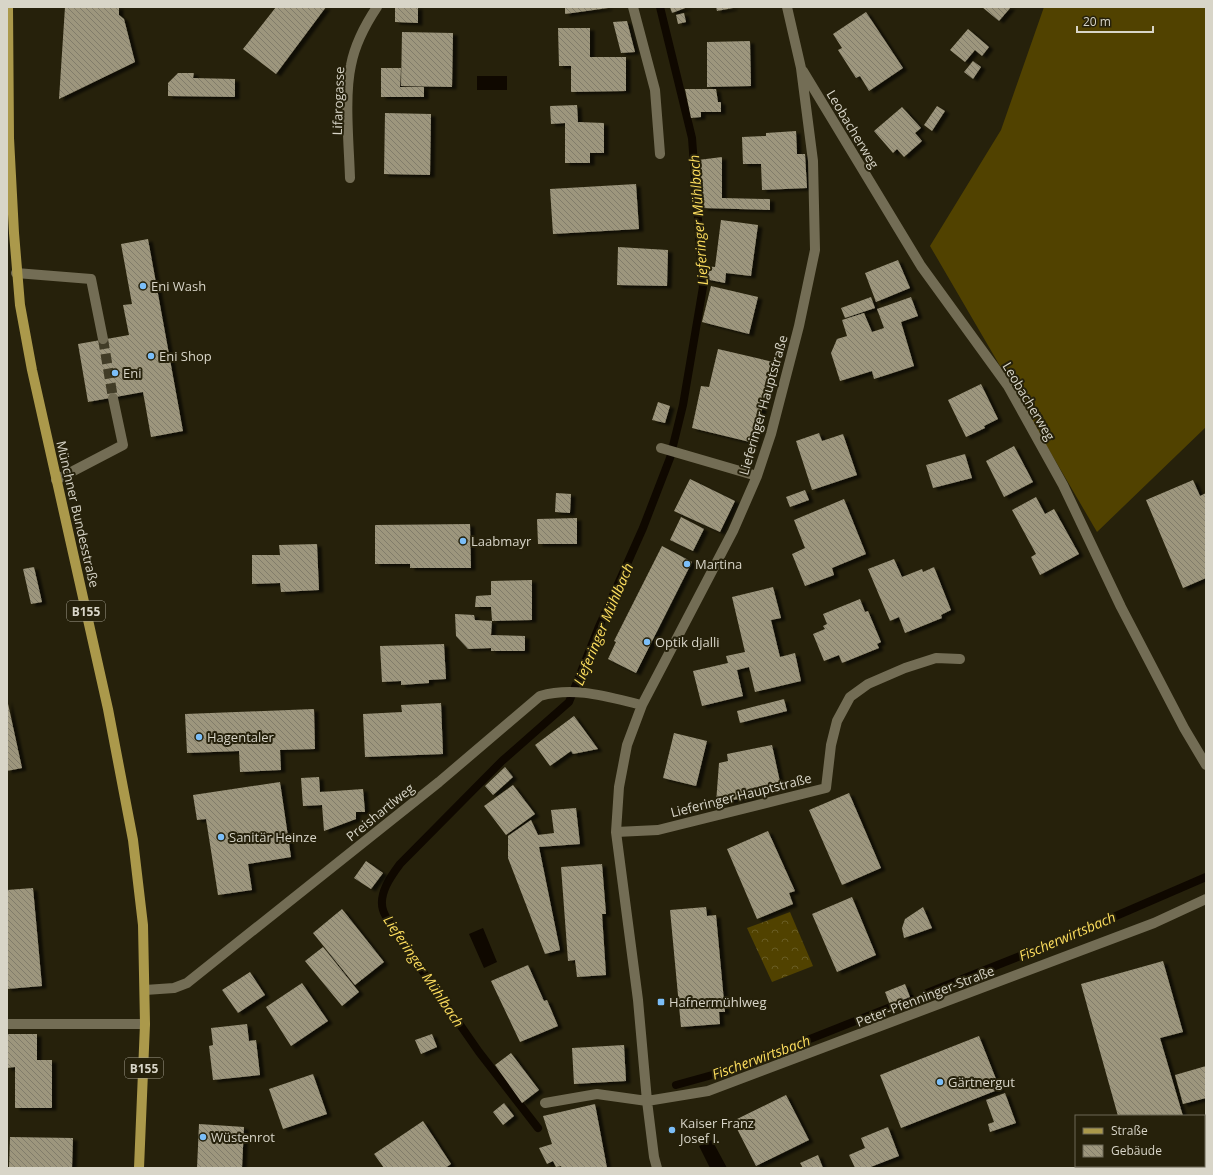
<svg xmlns="http://www.w3.org/2000/svg" width="1213" height="1175" font-family="'Open Sans',sans-serif">
	<style>
		.grass { fill: #514200 }
		.forest { fill: url(#forest-crowns) }
		.water { fill: #0f0800 }
		.lines { fill: none; stroke-linecap: round; stroke-linejoin: round }
		.stream { stroke: #0f0800; stroke-width: 8 }
		.building { fill: url(#building-back-hatch); filter: url(#shadow) }
		.minor-tunnel { stroke: #413c27; stroke-width: 10; stroke-dasharray: 10 5; stroke-linecap: butt }
		.minor { stroke: #736d55; stroke-width: 10 }
		.major { stroke: #ab994b; stroke-width: 10 }
		.poi-dot { fill: #7bbef8; stroke: #26210b; stroke-width: 1.5 }
		.labels { text-anchor: middle; dominant-baseline: central; stroke-width: 4; stroke-linejoin: round; paint-order: stroke }
		.shield { fill: #26210b; stroke: #a39f8f; stroke-width: 1 }
		.shield-label { font-size: 12px; font-weight: bold; fill: #d8d5c8 }
		.street-label { font-size: 13px; fill: #d8d5c8; stroke: #26210b }
		.poi-label { font-size: 13px; fill: #d8d5c8; stroke: #26210b; text-anchor: start }
		.water-label { font-size: 14px; font-style: italic; fill: #fdde5e; stroke: #26210b }
	</style>
	<defs>
		<pattern id="forest-crowns" width="20" height="18" patternUnits="userSpaceOnUse"><rect width="20" height="18" fill="#514200"/><path d="M2 6a3 3 0 1 1 6 0M12 15a3 3 0 1 1 6 0" fill="none" stroke="#695c24"/></pattern>
		<pattern id="building-back-hatch" width="6" height="6" patternUnits="userSpaceOnUse"><rect width="6" height="6" fill="#9d967d"/><path d="M-1 5l2 2M0 0l6 6M5-1l2 2" fill="none" stroke="#817c6a"/></pattern>
		<filter id="shadow"><feDropShadow dx="4.5" dy="2.5" stdDeviation="1" flood-color="#0009"/></filter>
	</defs>
	<rect width="100%" height="100%" fill="#26210b"/>
	<path class="grass" d="M1044 7H1206V427L1097 532 930 246 1001 130Z"/>
	<path class="forest" d="M790 912 813 966 772 982 747 928Z"/>
	<path class="water" d="M477 76H507V90H477Z
		M483 928 497 962 484 968 469 934Z
		M712 1140 727 1168H710L699 1146Z"/>
	<g class="lines">
		<path class="stream" d="M927 993 1058 941 1206 877
			M676 1085 734 1069 911 999
			M538 1128 479 1052 394 930C391 924 385 917 383 910 378 894 391 876 400 864L502 761 569 702 598 629 643 528 670 458 683 405 703 287 692 138 660 7"/>
	</g>
	<path class="building" d="M65 7H119V15L124 19 135 62 59 99Z
		M276 7H326L276 74 243 49Z
		M395 7H418V23L395 22Z
		M565 7H608V8L565 14Z
		M670 7H688L672 13Z
		M716 7H733V8L717 11Z
		M982 7H1011L999 21Z
		M866 12 903 68 869 91 860 76 856 78 838 50 842 48 833 34Z
		M684 13 686 22 678 24 676 15Z
		M627 21 635 52 621 53 613 22Z
		M558 28H590V57H626V91L571 92V66H559Z
		M968 29 989 47 982 56 975 50 965 62 950 50Z
		M402 32 453 33 452 87 401 86Z
		M750 41 751 86 707 87V42Z
		M973 61 981 67 973 79 964 72Z
		M381 68H401L400 87H424V97H381Z
		M178 73H194L193 78 235 79V97L168 96V83Z
		M685 89H716L718 102H721V112H701V117L691 118Z
		M577 105 578 122 604 123V153H590V163H565V123L551 124 550 106Z
		M937 106 945 111 932 131 924 125Z
		M902 107 921 128 915 133 922 141 904 157 897 149 893 153 874 131Z
		M385 113 431 114 430 175 384 174Z
		M796 131 797 154H805L807 188 762 190 761 164H743L742 137 766 136V133Z
		M722 157V198L770 199V210L703 208 698 160Z
		M636 184 639 229 553 234 550 189Z
		M721 220 758 225 751 276 726 273 725 283 705 279 706 266 715 267Z
		M148 239 183 431 151 437 143 392 88 402 78 344 129 335 123 305 132 304 121 244Z
		M618 247 668 250 667 286 617 285Z
		M898 260 910 288 876 302 865 273Z
		M711 286 758 297 749 334 702 322Z
		M871 297 875 308 845 318 841 308Z
		M911 297 918 316 901 322 914 366 874 379 872 371 840 381 831 353 837 339 847 336 842 320 864 313 872 332 884 328 877 309Z
		M718 349 773 362 754 443 692 428 701 386 709 387Z
		M981 384 998 419 984 426 985 428 966 437 948 400Z
		M658 402 670 406 665 423 652 420Z
		M819 433 822 441 843 434 857 475 812 490 796 441Z
		M1014 446 1033 482 1004 497 986 461Z
		M965 454 972 478 933 488 926 465Z
		M690 479 735 501 720 532 674 511Z
		M1193 480 1200 496 1206 493V578L1183 588 1146 500Z
		M805 490 809 500 790 507 786 497Z
		M556 493 571 494 570 513 555 512Z
		M1036 497 1045 514 1054 509 1079 554 1040 575 1031 557 1036 554 1012 510Z
		M844 499 866 554 832 568 834 575 805 586 792 554 805 548 794 520Z
		M681 517 704 529 693 551 670 540Z
		M577 518V544H538L537 519Z
		M470 524 471 568H410V564H375V525Z
		M317 544 319 590 281 592 280 583 252 584V555H280L279 545Z
		M662 546 692 562 636 673 608 659 616 642 614 641Z
		M894 559 902 577 922 569 923 572 934 567 951 610 941 615 942 618 905 633 899 617 890 621 868 569Z
		M34 567 42 602 31 604 23 569Z
		M532 580V620L492 621 491 635 525 636V651H491V648L468 649 456 636 455 614 474 615 475 620 492 621 491 607H475L476 596 491 595V581Z
		M773 587 781 618 771 620 780 657 795 653 801 681 755 692 749 667 737 670 743 696 702 706 693 671 728 663 726 656 745 652 732 597Z
		M860 599 865 612 868 611 881 642 877 644 879 648 842 663 839 655 824 661 813 634 825 629 823 626 827 624 823 614Z
		M444 644 446 679 429 680V683L401 685V681L382 682 380 646Z
		M7 699 22 768 7 771Z
		M784 699 787 711 740 723 737 711Z
		M441 703 443 754 365 757 363 714 402 712 401 705Z
		M314 709 315 749 280 750 281 770 240 772 239 751 187 753 185 714Z
		M574 716 598 749 573 754 571 751 550 766 535 745Z
		M674 733 707 741 696 786 663 778Z
		M772 745 780 782 749 789 750 797 716 803 719 763 728 761 727 754Z
		M505 767 513 777 493 795 485 786Z
		M319 777 320 792 363 789 365 812H356V819L324 831 322 805 303 806 301 778Z
		M280 782 291 857 248 864 252 890 218 895 206 819 197 820 193 795Z
		M513 785 535 814 506 835 484 806Z
		M849 793 881 868 842 885 809 810Z
		M576 808 580 844 539 847 560 950 545 954 508 858V836L531 820 538 835 554 833 551 810Z
		M768 831 795 891 789 893 793 904 757 919 727 849Z
		M366 861 383 873 371 889 354 878Z
		M602 864 606 914H602L606 975 577 977 575 960 568 961 561 867Z
		M33 888 42 986 7 989V890Z
		M852 897 876 955 837 972 812 914Z
		M706 907 707 916 716 915 725 1012H719L720 1024 681 1027 670 910Z
		M923 907 932 928 904 938 902 928 905 919Z
		M342 909 384 962 355 985 313 933Z
		M323 947 359 992 342 1006 305 961Z
		M1163 961 1183 1032 1160 1038 1183 1116H1118L1081 984Z
		M528 965 544 1001 547 1000 558 1026 520 1042 491 981Z
		M250 972 265 995 238 1013 222 990Z
		M302 983 328 1021 291 1046 266 1007Z
		M905 984 910 997 890 1005 885 992Z
		M247 1024 249 1041 256 1040 260 1075 213 1080 209 1046 213 1045 211 1028Z
		M7 1034H37V1060H52V1108H15V1067L7 1068Z
		M432 1034 437 1047 421 1054 415 1040Z
		M979 1036 1000 1089 901 1128 880 1075Z
		M624 1045 626 1081 574 1084 572 1048Z
		M511 1053 539 1090 522 1103 495 1065Z
		M1206 1066V1098L1183 1104 1175 1075Z
		M313 1074 327 1114 283 1129 269 1089Z
		M1005 1093 1016 1123 990 1132 988 1124 994 1122 986 1100Z
		M786 1095 809 1140 756 1166 733 1121Z
		M504 1103 514 1116 503 1125 493 1112Z
		M595 1104 607 1168H562L561 1166 556 1167 553 1161 547 1164 539 1148 552 1144 543 1116Z
		M423 1121 451 1164 445 1168H384L374 1154Z
		M199 1124 244 1127 242 1168H197Z
		M888 1127 899 1156 868 1168H855L849 1155 865 1148 861 1138Z
		M10 1137 73 1138 72 1168H9Z
		M818 1155 823 1168H803L800 1163Z"/>
	<g class="lines">
		<path class="minor-tunnel" d="M103 339 113 398"/>
		<path class="minor" d="M633 7 655 90 660 154
			M803 71 921 266 1008 386 1063 485 1121 607 1184 728 1206 765
			M350 178C349 145 344 96 351 65 355 44 365 25 377 7
			M16 273 91 279 103 339
			M661 448 757 476
			M56 480 123 445 113 398
			M616 832 658 830 826 788 831 745 837 721 850 697 868 684 905 668 936 658 960 659
			M145 990 174 988 187 983 439 782 540 696C575 686 608 697 642 705
			M7 1024H145
			M545 1103 597 1094 647 1101 708 1091 1154 923 1206 899
			M657 1168 654 1157 647 1101 638 1000 616 832 619 787 627 745 642 705 733 531 757 476 771 434 799 326 815 250 813 161 801 68 787 7"/>
		<path class="major" d="M8 7 9 138 14 233 20 305 32 370 108 709 133 840 143 925 145 1024 139 1168"/>
	</g>
	<g class="poi-dot">
		<circle cx="143" cy="286" r="4"/>
		<circle cx="151" cy="356" r="4"/>
		<circle cx="115" cy="373" r="4"/>
		<circle cx="463" cy="541" r="4"/>
		<circle cx="687" cy="564" r="4"/>
		<circle cx="647" cy="642" r="4"/>
		<circle cx="199" cy="737" r="4"/>
		<circle cx="221" cy="837" r="4"/>
		<rect x="657" y="998" width="8" height="8" rx="2"/>
		<circle cx="940" cy="1082" r="4"/>
		<circle cx="672" cy="1130" r="4"/>
		<circle cx="203" cy="1137" r="4"/>
	</g>
	<g class="labels">
		<g class="shield">
			<rect x="67" y="601" width="38" height="20" rx="3"/>
			<rect x="125" y="1058" width="38" height="20" rx="3"/>
		</g>
		<g class="shield-label">
			<text x="86" y="611">B155</text>
			<text x="144" y="1068">B155</text>
		</g>
		<g class="street-label">
			<text transform="translate(338 101) rotate(-88)">Lifarogasse</text>
			<text transform="translate(853 129) rotate(59)">Leobacherweg</text>
			<text transform="translate(1029 401) rotate(59)">Leobacherweg</text>
			<text transform="translate(763 405) rotate(-74)">Lieferinger Hauptstraße</text>
			<text transform="translate(78 514) rotate(77)">Münchner Bundesstraße</text>
			<text transform="translate(741 795) rotate(-14)">Lieferinger Hauptstraße</text>
			<text transform="translate(380 812) rotate(-39)">Preishartlweg</text>
			<text transform="translate(925 996) rotate(-21)">Peter-Pfenninger-Straße</text>
		</g>
		<g class="poi-label">
			<text x="151" y="286">Eni Wash</text>
			<text x="159" y="356">Eni Shop</text>
			<text x="123" y="373">Eni</text>
			<text x="471" y="541">Laabmayr</text>
			<text x="695" y="564">Martina</text>
			<text x="655" y="642">Optik djalli</text>
			<text x="207" y="737">Hagentaler</text>
			<text x="229" y="837">Sanitär Heinze</text>
			<text x="669" y="1002">Hafnermühlweg</text>
			<text x="948" y="1082">Gärtnergut</text>
			<text x="680" y="1123">Kaiser Franz<tspan x="680" dy="15">Josef I.</tspan></text>
			<text x="211" y="1137">Wüstenrot</text>
		</g>
		<g class="water-label">
			<text transform="translate(698 220) rotate(-94)">Lieferinger Mühlbach</text>
			<text transform="translate(603 624) rotate(-67)">Lieferinger Mühlbach</text>
			<text transform="translate(1067 936) rotate(-23)">Fischerwirtsbach</text>
			<text transform="translate(424 971) rotate(56)">Lieferinger Mühlbach</text>
			<text transform="translate(761 1057) rotate(-20)">Fischerwirtsbach</text>
		</g>
	</g>
	<rect width="1213" height="1175" fill="none" stroke="#d8d5c8" stroke-width="16"/>
	<rect x="1075" y="1115" width="130" height="52" fill="#26210b" stroke="#6d6957"/>
	<rect x="1083" y="1128" width="20" height="6" fill="#ab994b" stroke="#6d6957"/>
	<text x="1111" y="1135" font-size="12" fill="#d8d5c8">Straße</text>
	<rect x="1083" y="1145" width="20" height="12" fill="url(#building-back-hatch)" stroke="#6d6957"/>
	<text x="1111" y="1155" font-size="12" fill="#d8d5c8">Gebäude</text>
	<path d="M1077 26v6h76v-6" fill="none" stroke="#d8d5c8" stroke-width="2"/>
	<text x="1083" y="26" font-size="12" fill="#d8d5c8" stroke="#26210b" stroke-width="3" paint-order="stroke">20 m</text>
</svg>
